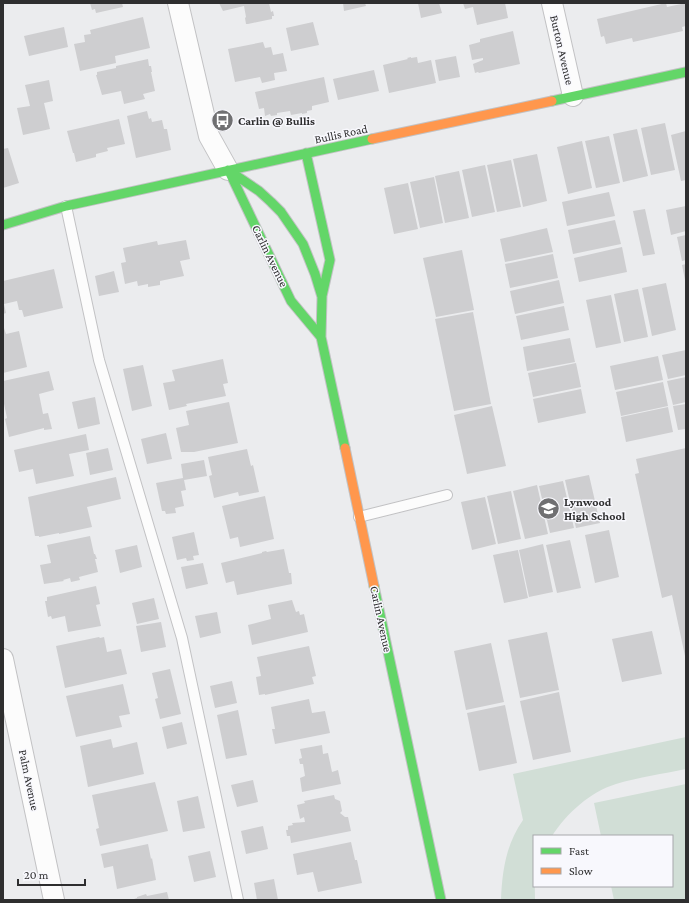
<svg xmlns="http://www.w3.org/2000/svg" width="689" height="903" font-family="'Crimson Pro',serif">
	<style>
		.green { fill: #d1ded6 }
		.building { fill: #ceced0 }
		.lines { fill: none; stroke-linecap: round; stroke-linejoin: round }
		.lane-casing { stroke: #c2c2c4; stroke-width: 12 }
		.street-casing { stroke: #c2c2c4; stroke-width: 22 }
		.fast-casing { stroke: #c2c2c4; stroke-width: 11 }
		.slow-casing { stroke: #c2c2c4; stroke-width: 11 }
		.lane { stroke: #fcfcfc; stroke-width: 10 }
		.street { stroke: #fcfcfc; stroke-width: 20 }
		.fast { stroke: #63d668; stroke-width: 9 }
		.slow { stroke: #ff974d; stroke-width: 9 }
		.labels { text-anchor: middle; dominant-baseline: central; stroke-width: 3; stroke-linejoin: round; paint-order: stroke }
		.street-label { font-size: 12px; fill: #2e2e2f; stroke: #f8f8fd }
		.poi-label { font-size: 12px; font-weight: bold; fill: #2e2e2f; stroke: #f8f8fd; text-anchor: start }
	</style>
	<rect width="100%" height="100%" fill="#ebecee"/>
	<path class="green" d="M686 737V769C663 774 639 777 616 784 590 792 567 813 552 836H534L535 900H501C502 872 506 844 523 820L513 774Z
		M686 784V900H614L611 886H672V836H601L594 803Z"/>
	<path class="building" d="M90 3H122L123 7 96 13 95 9 92 10Z
		M219 3H269L271 12 273 11 274 16H272V19L248 24H246L245 18 246 17 244 6 223 11Z
		M343 3H365L366 6 344 11Z
		M418 3H439L442 13 421 18Z
		M463 3H505L508 18 477 25 473 7 465 9Z
		M666 3 667 7 686 3V26L682 27 683 31 633 42 632 38 606 44 604 36 601 37 597 19Z
		M143 17 150 48 115 56 116 63 80 71 74 44 85 42 84 35 91 34 90 30Z
		M313 22 319 45 291 51 286 28Z
		M64 27 68 47 29 56 24 36Z
		M513 31 520 64 479 73 478 72 475 73 473 64 483 60V58L472 60 469 45 480 42V39Z
		M263 42 265 48 271 47 273 55 283 53 287 71 274 73 275 80 262 83 260 77 235 82 228 49Z
		M456 56 460 77 439 81 435 60Z
		M411 57V58L417 57 418 63 431 60 436 83 389 93 383 65 408 59 407 58Z
		M148 59 149 66H151L152 72H151L155 91 143 94 145 99 124 104 121 91 102 95 96 75H97V72L116 68V66Z
		M374 70 379 91 338 100 333 79Z
		M324 77 329 102 312 106V110L307 111V113L302 114V113L291 115 290 111 277 113V115L271 116 270 114 265 116 264 108 259 109 255 92Z
		M49 80 53 101 44 103 50 129 23 135 17 108 30 106 25 85Z
		M147 111 149 119 151 118 152 122 162 120 164 129H167L171 150 136 158 127 116Z
		M119 119 125 144 107 148 108 151 96 154V157L76 162 74 153H73L67 131Z
		M665 123 675 170 651 175 641 128Z
		M637 129 648 176 623 182 613 134Z
		M686 131V180L681 181 671 135Z
		M609 136 620 183 596 188 585 141Z
		M582 141 592 188 568 194 557 147Z
		M8 148 19 183 3 188V149Z
		M537 154 547 201 523 207 513 159Z
		M511 160 521 207 497 212 487 165Z
		M485 165 495 212 472 217 462 170Z
		M459 171 469 218 445 223 435 176Z
		M434 177 443 223 420 228 410 182Z
		M408 183 418 229 394 234 384 188Z
		M609 192 615 216 567 226 562 202Z
		M686 206V231L671 235 666 210Z
		M645 209 655 254 643 256 633 211Z
		M615 220 621 244 573 254 568 230Z
		M547 228 553 252 505 262 500 239Z
		M686 235V260L682 261 677 237Z
		M186 240 190 259 180 261 184 276 160 281V285L148 287V284L138 286 137 281 125 284 121 263 126 262 123 248 157 241 158 245Z
		M622 247 627 272 579 282 574 258Z
		M462 250 474 310 436 317 423 258Z
		M553 254 558 278 510 288 505 264Z
		M686 264V280H685L682 265Z
		M54 269 63 308 24 317 22 310H19L17 301 4 304 6 313 3 314V281Z
		M114 271 119 292 99 296 95 276Z
		M559 280 564 303 515 314 510 291Z
		M666 283 676 330 652 336 642 288Z
		M638 289 648 337 624 342 614 294Z
		M611 295 621 343 596 348 586 300Z
		M564 306 569 330 521 340 516 316Z
		M473 312 491 404 454 411 435 319Z
		M3 325 6 334 19 331 27 367 3 373Z
		M570 338 575 362 527 371 523 347Z
		M686 350V375L668 379 662 355Z
		M658 356 663 380 615 390 610 366Z
		M223 359 228 383 223 384 226 396 186 404 187 406 169 410 163 383 175 381 172 370Z
		M576 363 581 387 533 397 528 373Z
		M143 365 152 406 132 411 123 369Z
		M49 371 54 390 39 394 43 414 48 413 52 429 44 430V428L9 437 5 419 7 418 3 399V381Z
		M686 377V402L673 405 667 381Z
		M663 382 668 406 621 416 616 392Z
		M581 389 586 413 538 423 533 399Z
		M95 397 100 424 78 429 72 402Z
		M229 402 238 443 194 452H181L176 428 189 425 186 411Z
		M686 404V429L678 430 673 406Z
		M492 406 506 466 467 474 454 415Z
		M668 407 673 432 626 442 621 417Z
		M166 433 172 459 147 464 141 439Z
		M86 434 89 450 69 454 74 476 36 484 33 469 19 472 14 450Z
		M108 448 113 470 90 475 86 453Z
		M686 448V656H685L672 595 662 598 635 474 639 473 636 459Z
		M247 449 251 466 253 465 259 492 239 496 238 492 214 498 209 476 212 475 208 457Z
		M204 460 207 476 184 480 186 490 181 491 184 506 175 508 176 513 166 514 165 511H162L156 483 183 478 181 464Z
		M589 475 600 523 576 528 565 480Z
		M116 477 121 499 87 507 92 527 59 534V533L39 537V536H35L28 497Z
		M563 481 574 528 550 533 539 486Z
		M537 485 548 534 525 539 513 491Z
		M511 491 521 539 498 544 487 496Z
		M265 496 274 539 240 547 238 537 230 539 222 506Z
		M485 497 496 544 472 550 461 502Z
		M609 530 619 577 595 583 585 535Z
		M194 532 199 555 193 556 194 560 187 561 186 558 177 560 172 537Z
		M90 536 94 554H95L97 559H95L98 572 79 577 80 580 71 582 70 578 63 580 64 581 44 584 40 565 51 563 47 545Z
		M570 540 581 588 557 593 546 545Z
		M543 544 553 592 529 597 519 550Z
		M137 545 142 567 120 573 115 550Z
		M284 549 289 573H291L292 584 237 595 234 581 226 583 221 563 262 553V552L266 551 267 552Z
		M518 550 528 598 504 603 493 555Z
		M203 563 208 584 186 589 181 567Z
		M96 586 100 604 96 605 101 626 68 632 65 616 52 619 51 616 48 617 45 601H47V597Z
		M154 598 159 619 137 624 132 603Z
		M292 600 296 612 299 611 300 615 304 614 308 632 252 645 248 625 271 619 268 605Z
		M217 612 221 633 200 638 195 616Z
		M161 622 166 647 141 652 136 626Z
		M652 631 662 674 622 682 612 639Z
		M547 632 559 690 520 698 508 640Z
		M99 637 100 638 104 637 107 652 121 649 127 674 65 688 56 646Z
		M491 643 504 702 466 710 454 651Z
		M309 646 316 676 312 677 314 684 265 695V694L259 695 256 677 261 676 257 657Z
		M170 669 181 714 160 719 155 699 158 698 152 673Z
		M232 681 237 703 215 708 210 686Z
		M123 684 130 714 119 716 122 727 76 737 66 696Z
		M559 692 571 752 533 760 520 701Z
		M309 699 312 713 325 711 330 733 275 744 272 729H275L271 707Z
		M505 705 517 763 479 771 467 713Z
		M238 710 247 755 226 759 217 715Z
		M182 722 187 744 167 749 162 727Z
		M111 739 113 748 137 742 144 774 88 787 80 746Z
		M322 745 323 754 328 753 332 772 338 770 341 784 302 792 300 778 305 776 303 764H300L299 759 302 758 300 749Z
		M253 780 258 802 237 807 231 785Z
		M155 782 168 831 100 846 96 829 99 828 92 795Z
		M334 795 335 799 340 801 342 811 340 813 345 817H348L351 831 291 843 290 836H287L286 830H288V826L293 825 292 823 305 822 304 817 300 819 297 805 305 803 304 801Z
		M198 796 205 828 183 832 177 801Z
		M263 826 268 849 246 854 241 831Z
		M351 842 355 860H357L362 883 318 892 313 872 297 875 293 854Z
		M148 844 151 859 152 858 156 880 117 889 113 866 104 868 101 854Z
		M210 851 216 877 194 882 188 856Z
		M274 879 278 900H257L254 883Z
		M167 892 169 900H131L137 898V897L146 894 147 896Z"/>
	<g class="lines">
		<defs>
			<path id="lane" d="M66 206 99 360 182 638 238 900
				M359 517 447 495"/>
			<path id="street" d="M178 3 209 136 228 170
				M552 3 573 96
				M3 659 54 900"/>
			<path id="fast" d="M552 101 686 72
				M306 153 330 260 322 296
				M228 170 259 191 271 202 281 212 303 244 315 274 322 297 321 337 345 448
				M229 171 291 301 321 337
				M3 225 66 206 372 139
				M374 586 441 900"/>
			<path id="slow" d="M372 139 552 101
				M345 448 374 586"/>
		</defs>
		<use href="#lane" class="lane-casing"/>
		<use href="#street" class="street-casing"/>
		<use href="#fast" class="fast-casing"/>
		<use href="#slow" class="slow-casing"/>
		<use href="#lane" class="lane"/>
		<use href="#street" class="street"/>
		<use href="#fast" class="fast"/>
		<use href="#slow" class="slow"/>
	</g>
	<defs>
		<symbol id="bus-disc" viewBox="-11 -11 22 22"><circle r="9.5" fill="#707072" stroke="#f8f8fd"/><path d="M-5-6H5V4H4V6H2V4H-2V6H-4V4H-5ZM-3.5-4V0h7V-4ZM-3.5 1.2v1.5H-2V1.2ZM2 1.2v1.5H3.5V1.2Z" fill="#fff"/></symbol>
		<symbol id="school-disc" viewBox="-11 -11 22 22"><circle r="9.5" fill="#707072" stroke="#f8f8fd"/><path d="M0-5L7-2L0 1L-7-2ZM-4 1L0 2.5L4 1V4Q0 6-4 4Z" fill="#fff"/></symbol>
	</defs>
	<g fill-rule="evenodd">
		<use href="#bus-disc" x="210" y="108" width="25" height="25"/>
		<use href="#school-disc" x="536" y="496" width="25" height="25"/>
	</g>
	<g class="labels">
		<g class="street-label">
			<text transform="translate(562 50) rotate(77)">Burton Avenue</text>
			<text transform="translate(341 134) rotate(-12)">Bullis Road</text>
			<text transform="translate(270 256) rotate(64)">Carlin Avenue</text>
			<text transform="translate(381 619) rotate(78)">Carlin Avenue</text>
			<text transform="translate(29 780) rotate(78)">Palm Avenue</text>
		</g>
		<g class="poi-label">
			<text x="238" y="121">Carlin @ Bullis</text>
			<text x="564" y="502">Lynwood<tspan x="564" dy="14">High School</tspan></text>
		</g>
	</g>
	<rect width="689" height="903" fill="none" stroke="#2e2e2f" stroke-width="8"/>
	<rect x="533" y="835" width="140" height="52" fill="#f8f8fd" stroke="#a7a7ab"/>
	<rect x="541" y="848" width="20" height="6" fill="#63d668" stroke="#a7a7ab"/>
	<text x="569" y="855" font-size="12" fill="#2e2e2f">Fast</text>
	<rect x="541" y="868" width="20" height="6" fill="#ff974d" stroke="#a7a7ab"/>
	<text x="569" y="875" font-size="12" fill="#2e2e2f">Slow</text>
	<path d="M18 879v6h67v-6" fill="none" stroke="#2e2e2f" stroke-width="2"/>
	<text x="24" y="879" font-size="12" fill="#2e2e2f" stroke="#f8f8fd" stroke-width="3" paint-order="stroke">20 m</text>
</svg>
